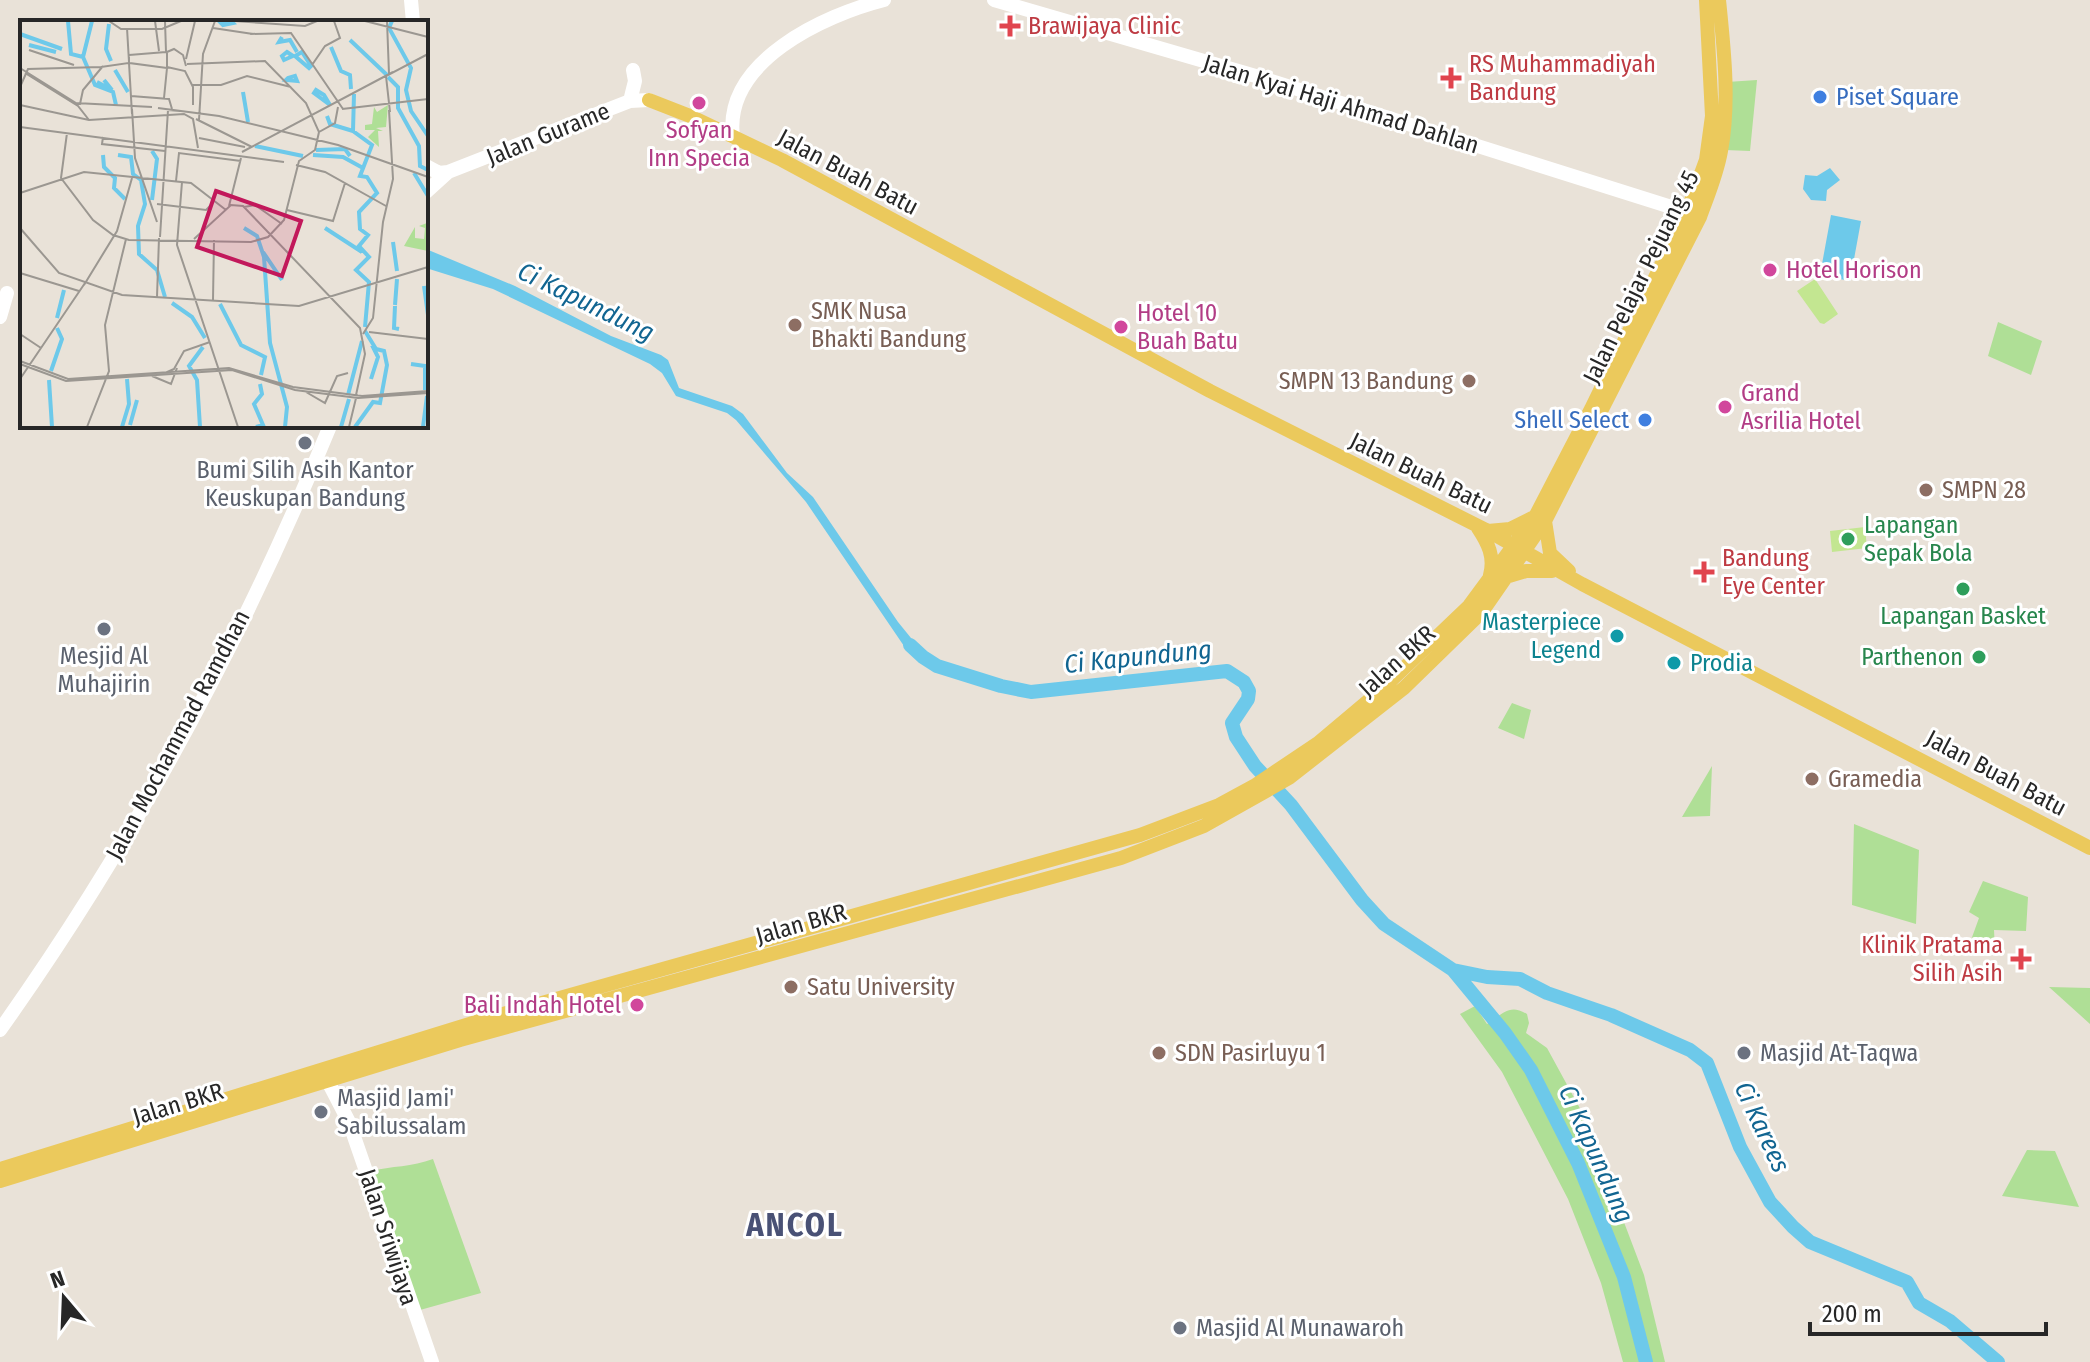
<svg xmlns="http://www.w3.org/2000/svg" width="2090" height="1362" font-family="'Fira Sans Condensed',sans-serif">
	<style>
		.green { fill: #afdf96 }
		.pitch { fill: #c3e691 }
		.water { fill: #6dc9ea }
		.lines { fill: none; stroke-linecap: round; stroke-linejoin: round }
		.river { stroke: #6dc9ea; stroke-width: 14 }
		.secondary { stroke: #fff; stroke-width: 14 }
		.primary { stroke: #ebc95c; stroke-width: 14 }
		.health-dot { fill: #e0444e; stroke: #fff; stroke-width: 3 }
		.shop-dot { fill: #3f7fe0; stroke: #fff; stroke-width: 3 }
		.hotel-dot { fill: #d1479c; stroke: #fff; stroke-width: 3 }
		.education-dot { fill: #8d6e63; stroke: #fff; stroke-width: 3 }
		.worship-dot { fill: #6b7280; stroke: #fff; stroke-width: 3 }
		.leisure-dot { fill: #2e9e5b; stroke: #fff; stroke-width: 3 }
		.culture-dot { fill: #0f9aa8; stroke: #fff; stroke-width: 3 }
		.labels { text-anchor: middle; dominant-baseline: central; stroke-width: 6; stroke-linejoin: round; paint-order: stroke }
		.health-label { font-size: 24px; fill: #be3a42; stroke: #fff; text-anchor: start }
		.shop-label { font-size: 24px; fill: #366cbe; stroke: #fff; text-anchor: start }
		.street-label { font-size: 24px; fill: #272727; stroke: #fff }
		.hotel-label { font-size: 24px; fill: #b23c85; stroke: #fff; text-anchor: start }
		.education-label { font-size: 24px; fill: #785e54; stroke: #fff; text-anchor: start }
		.worship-label { font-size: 24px; fill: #5b616d; stroke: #fff; text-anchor: start }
		.leisure-label { font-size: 24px; fill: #27864d; stroke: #fff; text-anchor: start }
		.culture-label { font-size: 24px; fill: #0d838f; stroke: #fff; text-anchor: end }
		.water-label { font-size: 26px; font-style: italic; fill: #116591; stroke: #fff }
		.district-label { font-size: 32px; font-weight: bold; letter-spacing: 2px; fill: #495175; stroke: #fff }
		.inset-river { fill: none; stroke: #6dc9ea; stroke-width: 4 }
		.inset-road { fill: none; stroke: #9b9791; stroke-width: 2 }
		.view { fill: #c2185b; fill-opacity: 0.15; stroke: #c2185b; stroke-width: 4 }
		.inset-edge { fill: none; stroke: #272727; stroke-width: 4 }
	</style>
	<rect width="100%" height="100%" fill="#e9e2d8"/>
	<path class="green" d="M1757 80 1750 151 1725 150 1727 82Z
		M1998 322 2042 341 2031 375 1988 356Z
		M1512 703 1531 710 1524 739 1498 728Z
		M1712 766 1710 816 1682 817Z
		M1854 824 1919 850 1916 924 1852 905Z
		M1983 881 2028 897 2026 931 1994 930 1995 950 1971 940 1979 918 1969 912Z
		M2049 987 2090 988V1024Z
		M1475 1006 1487 1024C1503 1014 1509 1003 1527 1014L1529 1023 1526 1033 1547 1048 1583 1114 1644 1275 1665 1362H1623L1601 1283 1568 1199 1502 1072 1460 1014Z
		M2027 1150 2055 1151 2079 1207 2002 1196Z
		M433 1159 481 1293 420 1310 370 1171C392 1166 412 1167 433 1159Z"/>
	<path class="pitch" d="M1815 279 1838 314 1824 324 1820 323 1797 291Z
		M1865 527 1867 548 1832 552 1830 531Z"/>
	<path class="water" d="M1830 168 1840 180 1827 190 1826 201 1811 200 1803 189 1805 175 1817 176Z
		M1831 215 1861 221 1850 281 1820 275Z
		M426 249 515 286 611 336 661 355 668 360 679 388 732 406 743 414 787 473 813 497 898 622 924 654 920 659 906 649 806 502 736 420 727 413 676 396 662 373 650 364 493 289 426 268Z"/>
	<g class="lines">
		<path class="river" d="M910 645 923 657 937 666 1001 686 1031 692 1227 671 1244 682 1249 691 1248 699 1232 723 1236 737 1255 766 1291 805 1362 900 1384 924 1453 970 1505 1033 1531 1070 1578 1163 1624 1277 1646 1362
			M1453 970 1487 977 1520 979 1547 993 1611 1015 1690 1050 1707 1063 1740 1147 1770 1202 1793 1227 1810 1242 1907 1282 1919 1303 1950 1321 1998 1362"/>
		<path class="secondary" d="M411 0 413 22
			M994 0 1259 77 1687 212
			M630 101 635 81 633 70
			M733 137C723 61 825 15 884 0
			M426 166 439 173 448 172 630 101 649 100
			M426 192 448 172
			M0 317 7 293
			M0 1030C133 843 243 638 330 426
			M322 1070 349 1122 432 1362"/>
		<path class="primary" d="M649 100 690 116 782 160 1210 391 1488 531 1582 584 2090 848
			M1545 521 1550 553 1569 571
			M1478 528C1488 543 1495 557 1490 575
			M1488 531 1510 529 1532 518
			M1509 576 1526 571H1552
			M0 1169 492 1017 1140 835 1219 805 1254 786 1318 743 1381 690 1469 606 1536 515 1591 409 1687 212 1706 160 1712 116 1706 0
			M0 1181 460 1040 1121 858 1204 826 1289 778 1404 688 1482 612 1545 521 1700 217C1708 195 1717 174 1721 151 1730 102 1724 49 1719 0"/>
	</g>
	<g class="health-dot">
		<path d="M1006 14h8v8h8v8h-8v8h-8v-8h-8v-8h8z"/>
		<path d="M1447 66h8v8h8v8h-8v8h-8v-8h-8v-8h8z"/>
		<path d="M1700 560h8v8h8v8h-8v8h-8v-8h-8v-8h8z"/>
		<path d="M2017 947h8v8h8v8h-8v8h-8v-8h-8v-8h8z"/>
	</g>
	<g class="shop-dot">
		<circle cx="1820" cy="97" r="8"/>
		<circle cx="1645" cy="420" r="8"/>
	</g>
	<g class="hotel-dot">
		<circle cx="699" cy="103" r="8"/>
		<circle cx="1770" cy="270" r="8"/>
		<circle cx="1121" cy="327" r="8"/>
		<circle cx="1725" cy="407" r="8"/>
		<circle cx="637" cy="1005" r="8"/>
	</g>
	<g class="education-dot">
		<circle cx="795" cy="325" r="8"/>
		<circle cx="1469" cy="381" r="8"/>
		<circle cx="1926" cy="490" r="8"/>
		<circle cx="1812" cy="779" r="8"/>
		<circle cx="791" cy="987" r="8"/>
		<circle cx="1159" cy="1053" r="8"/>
	</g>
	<g class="worship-dot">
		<circle cx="305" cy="443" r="8"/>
		<circle cx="104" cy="629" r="8"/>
		<circle cx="1744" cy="1053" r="8"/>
		<circle cx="321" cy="1112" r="8"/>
		<circle cx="1180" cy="1328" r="8"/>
	</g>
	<g class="leisure-dot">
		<circle cx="1848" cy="539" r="8"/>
		<circle cx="1963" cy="589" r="8"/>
		<circle cx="1979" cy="657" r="8"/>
	</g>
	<g class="culture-dot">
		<circle cx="1617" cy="636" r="8"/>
		<circle cx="1674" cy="663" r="8"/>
	</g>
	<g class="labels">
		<g class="health-label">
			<text x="1028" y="26">Brawijaya Clinic</text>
			<text x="1469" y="64">RS Muhammadiyah<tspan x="1469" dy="28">Bandung</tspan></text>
			<text x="1722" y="558">Bandung<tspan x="1722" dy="28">Eye Center</tspan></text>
			<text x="2003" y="945" text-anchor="end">Klinik Pratama<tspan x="2003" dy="28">Silih Asih</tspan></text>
		</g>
		<g class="shop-label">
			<text x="1836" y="97">Piset Square</text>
			<text x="1629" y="420" text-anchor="end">Shell Select</text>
		</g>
		<g class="street-label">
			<text transform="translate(1341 104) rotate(17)">Jalan Kyai Haji Ahmad Dahlan</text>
			<text transform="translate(548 134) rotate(-22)">Jalan Gurame</text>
			<text transform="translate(848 172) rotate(28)">Jalan Buah Batu</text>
			<text transform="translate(1641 277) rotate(-64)">Jalan Pelajar Pejuang 45</text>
			<text transform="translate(1421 473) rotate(26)">Jalan Buah Batu</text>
			<text transform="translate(1397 661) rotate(-42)">Jalan BKR</text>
			<text transform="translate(178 735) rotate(-62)">Jalan Mochammad Ramdhan</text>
			<text transform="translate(1996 773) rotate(28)">Jalan Buah Batu</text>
			<text transform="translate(801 924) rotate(-16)">Jalan BKR</text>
			<text transform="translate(178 1104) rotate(-17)">Jalan BKR</text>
			<text transform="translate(388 1237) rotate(72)">Jalan Sriwijaya</text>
		</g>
		<g class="hotel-label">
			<text x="699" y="130" text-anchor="middle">Sofyan<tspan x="699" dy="28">Inn Specia</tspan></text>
			<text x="1786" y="270">Hotel Horison</text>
			<text x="1137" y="313">Hotel 10<tspan x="1137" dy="28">Buah Batu</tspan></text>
			<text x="1741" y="393">Grand<tspan x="1741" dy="28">Asrilia Hotel</tspan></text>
			<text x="621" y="1005" text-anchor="end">Bali Indah Hotel</text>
		</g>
		<g class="education-label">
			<text x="811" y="311">SMK Nusa<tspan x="811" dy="28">Bhakti Bandung</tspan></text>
			<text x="1453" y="381" text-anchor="end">SMPN 13 Bandung</text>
			<text x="1942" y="490">SMPN 28</text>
			<text x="1828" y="779">Gramedia</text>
			<text x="807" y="987">Satu University</text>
			<text x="1175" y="1053">SDN Pasirluyu 1</text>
		</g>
		<g class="worship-label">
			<text x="305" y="470" text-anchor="middle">Bumi Silih Asih Kantor<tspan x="305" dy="28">Keuskupan Bandung</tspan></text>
			<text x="104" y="656" text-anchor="middle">Mesjid Al<tspan x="104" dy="28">Muhajirin</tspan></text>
			<text x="1760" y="1053">Masjid At-Taqwa</text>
			<text x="337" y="1098">Masjid Jami'<tspan x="337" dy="28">Sabilussalam</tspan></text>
			<text x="1196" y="1328">Masjid Al Munawaroh</text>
		</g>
		<g class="leisure-label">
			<text x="1864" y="525">Lapangan<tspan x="1864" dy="28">Sepak Bola</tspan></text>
			<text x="1963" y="616" text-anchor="middle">Lapangan Basket</text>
			<text x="1963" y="657" text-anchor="end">Parthenon</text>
		</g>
		<g class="culture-label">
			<text x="1601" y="622">Masterpiece<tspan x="1601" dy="28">Legend</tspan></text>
			<text x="1690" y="663" text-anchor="start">Prodia</text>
		</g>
		<g class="water-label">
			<text transform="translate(586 302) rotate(26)">Ci Kapundung</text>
			<text transform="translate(1138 657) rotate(-6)">Ci Kapundung</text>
			<text transform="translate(1762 1127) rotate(65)">Ci Karees</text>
			<text transform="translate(1596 1154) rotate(66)">Ci Kapundung</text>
		</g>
		<g class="district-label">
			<text x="795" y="1225">ANCOL</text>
		</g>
	</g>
	<g transform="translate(20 20)">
		<rect width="408" height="408" fill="#e9e2d8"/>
		<path d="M368 85 366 107 356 108 363 111H358L359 127 348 117 355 110H345V105L352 104 354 87 357 92ZM407 203 408 231 384 226 395 207V218L404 219 405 208 399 206Z" fill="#afdf96"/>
		<path class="inset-river" d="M48 1 51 34 63 37 72 1M372 1 369 8 391 48 386 70 391 91 408 116M200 2H212L213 3 203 5ZM89 4 86 29 91 41M0 14 42 29M262 17 259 22 270 20 277 32M330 20 367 55M9 25 36 32M311 27 321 51 330 55 331 69M267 32 273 36 264 40 262 36ZM282 32 291 46 289 48 275 36ZM63 37 75 65 93 72 96 85M95 50 108 72M275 56 277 61 266 60 268 58ZM368 57 378 67V88L399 126 400 146 408 150M77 62 92 70 84 60M296 70 304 75 310 85 294 73ZM223 72 228 102M334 74 333 111 352 125 340 156 347 157 357 173 339 192 340 209 348 215 339 226 349 237 336 250 349 262 345 307M307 96 310 104 333 111M235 126 283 136M296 130 325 129 330 136M132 131 137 139 132 180M83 135 84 147 95 158 94 168 105 179M98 135 111 137 113 154 121 160 125 184 118 206 119 234 137 250 145 277M293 135 323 137 343 148M394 153 408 176M224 208 237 216 244 237 250 323 267 387 265 407M305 208 342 232M373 222 377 251M243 232 262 260M404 266 408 295M152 283 172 297 185 318M200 284 221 325 245 337 241 355M375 285 377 259M375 286 374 308 379 309M37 298 44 270M391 344 405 346V370M31 351 42 319 37 308M351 359 358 337 352 325M29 360 32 407M328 375 342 321M110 405 117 380M102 407 109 384 107 359M180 407 177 360 169 346 183 327M236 407 243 405 234 384 242 374 240 364M321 407 329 379M335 407 353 382 360 383 367 345 364 331 356 329 345 311M403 407 407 376"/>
		<path class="inset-road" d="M89 1 101 9H142L161 1M135 1 139 31M145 1 146 32M214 1 285 6 297 1M345 1 408 17M367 1 369 54M107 8 109 42M193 8 233 14M230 14 271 13 323 89M9 30 54 45M109 35 146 32M166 39 175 1M292 45 305 26 320 18 314 1M147 47 165 51 173 67V85M147 47V32L154 29 163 35 166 46M0 48 56 83 132 87M5 53 58 86 69 100M172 65H201L227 56 271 67M0 67 8 49 81 47 109 43V37M111 76 149 79 152 89M144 78 147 48M55 84H60L63 70 83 46M0 85 69 100 164 94 173 99 178 128M138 88 199 96 318 125 408 157M112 89 115 138 137 202M322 89 408 79M370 92 366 56 408 34M112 94 109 43 147 48M176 99 232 127M179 100 183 34 195 1M0 107 264 142M299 112 315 103 318 87M47 113 41 158 73 200 93 215 109 220 231 222 248 217 264 200 279 141 295 130 299 112 286 83 245 41 167 44M83 117 82 124 145 131M179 118 225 127M222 132 373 52M276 145 305 152 366 186M156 161 159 133 221 141M162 162 157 225 218 407M0 173 64 152 171 163 206 190M137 184 186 190 192 184M209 186 221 138M224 187 235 185 262 204M267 190 313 201 325 163M0 208 39 253 102 275 279 286 408 247M140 217 148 90 160 91M174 219 211 185 223 186 340 308 345 334 336 375M0 253 59 271M64 265 97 211 112 158M137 277 139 218M193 280 194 220M349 312 408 319M0 314 21 328M343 314 353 298 363 202 373 159 369 90M0 341 48 359 209 348 273 367 342 376 408 371M0 344 46 361 212 350 275 370 338 378 408 373M145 353 154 349 164 331 190 322M132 356 151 364 157 348M0 359 65 263M286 372 305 383 317 356 328 353M67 407 89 351 85 305 106 219M329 407 337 374"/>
		<path class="view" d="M196 171 281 201 262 256 177 227Z"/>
		<rect width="408" height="408" class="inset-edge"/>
	</g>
	<g transform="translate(64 1298) rotate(341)" stroke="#ffffff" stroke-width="6" paint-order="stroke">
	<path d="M0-6L14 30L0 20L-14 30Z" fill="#272727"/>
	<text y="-12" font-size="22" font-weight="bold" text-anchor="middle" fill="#272727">N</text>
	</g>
	<path d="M1810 1322v12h236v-12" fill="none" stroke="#272727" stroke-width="4"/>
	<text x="1822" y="1322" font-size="24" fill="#272727" stroke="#ffffff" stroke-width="6" paint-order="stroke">200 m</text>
</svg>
